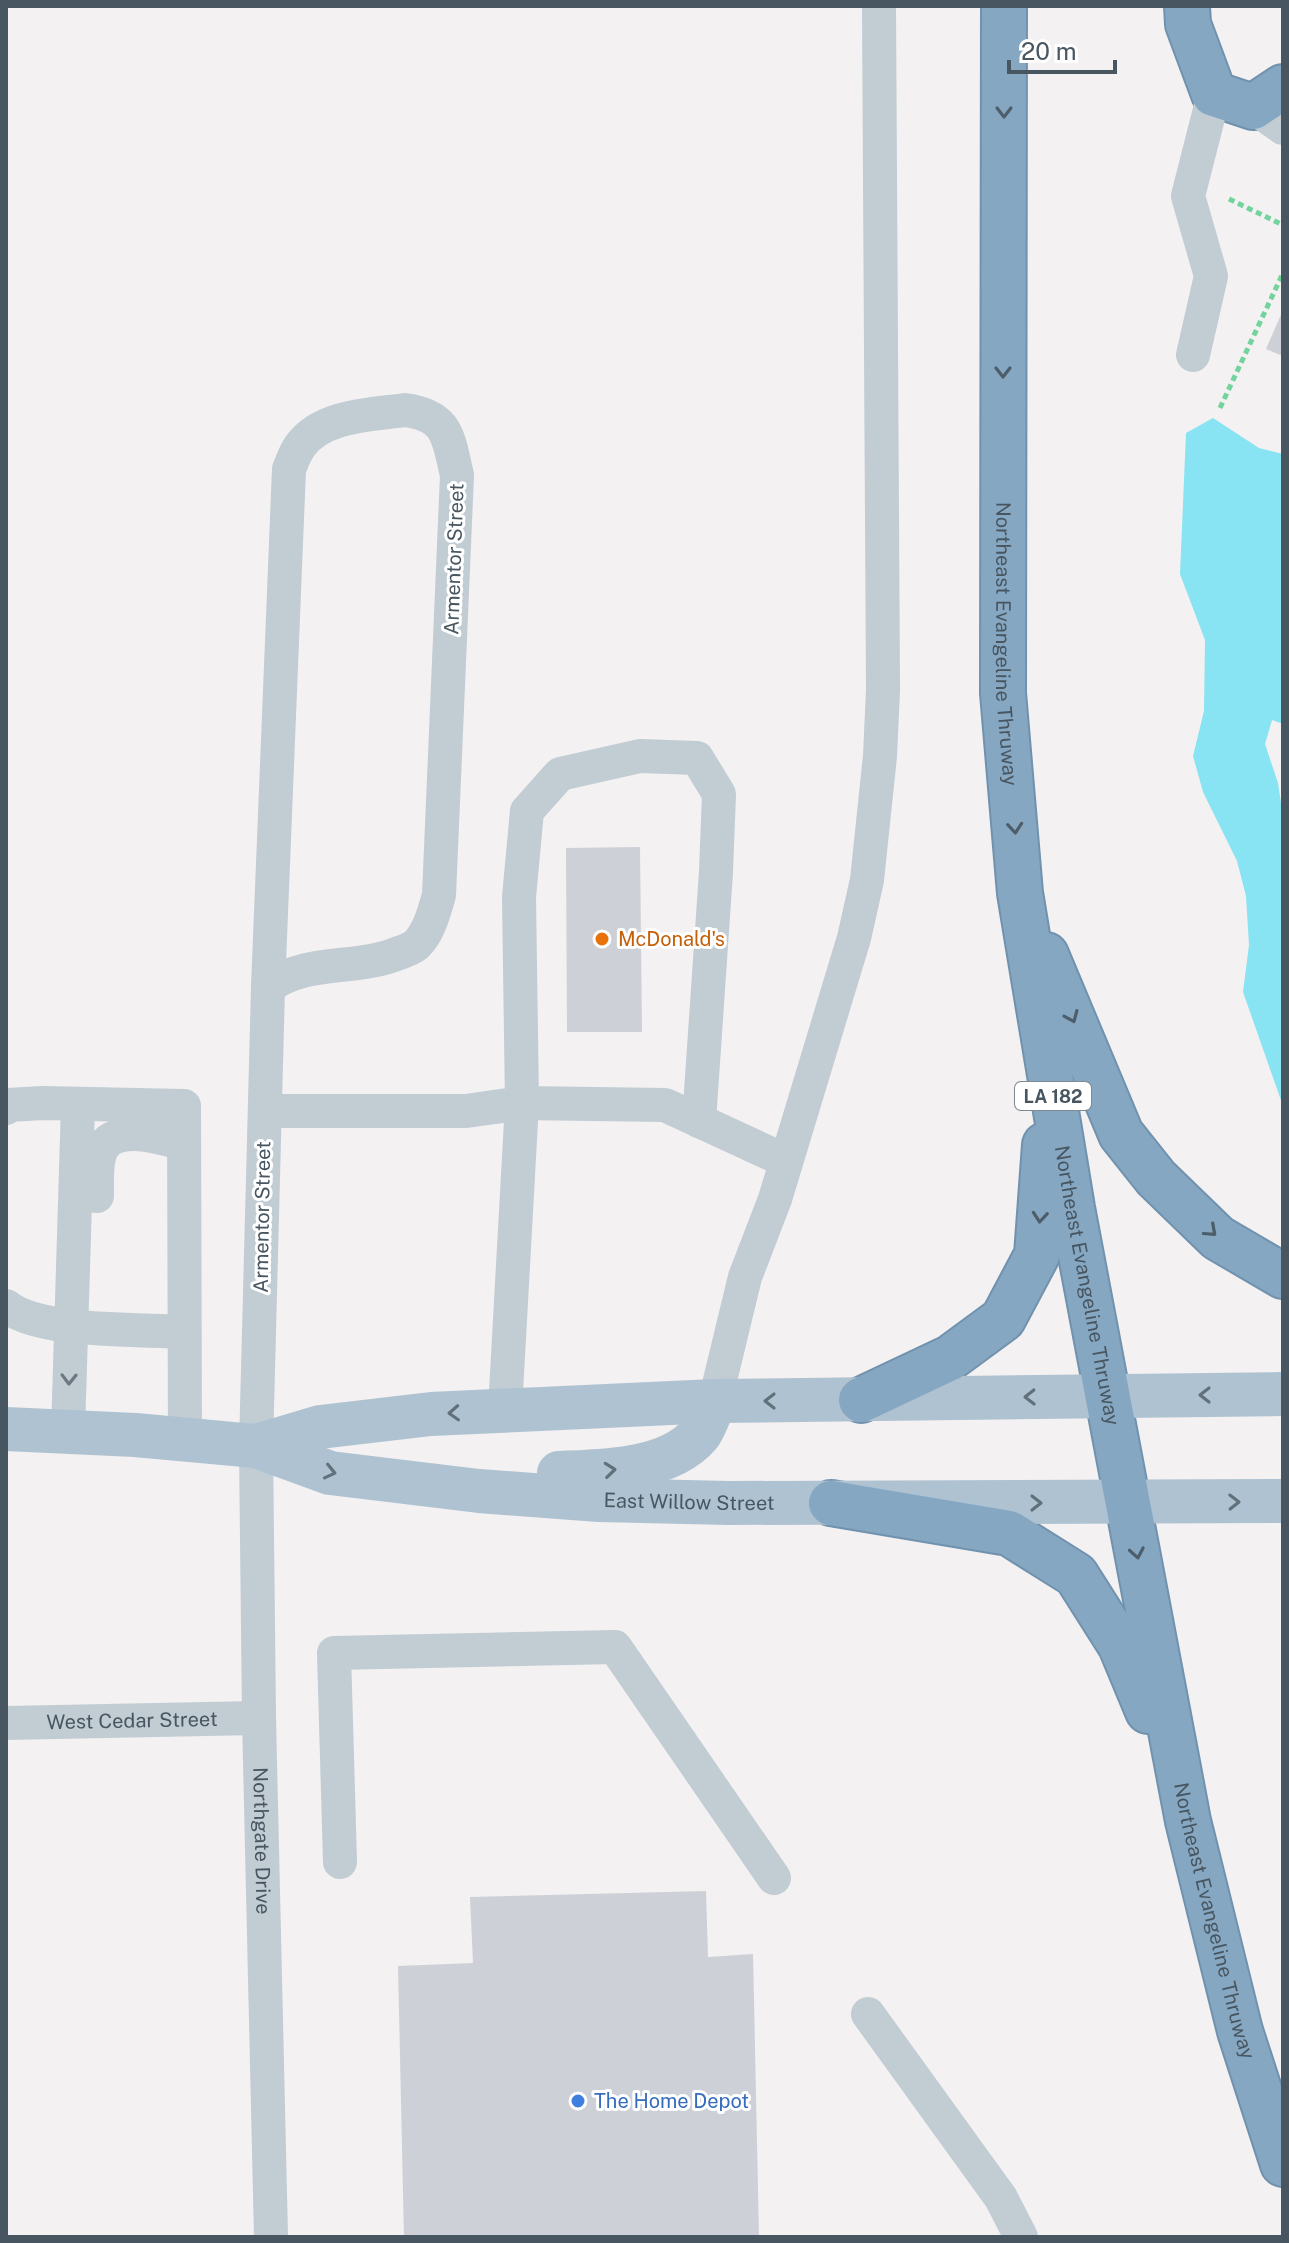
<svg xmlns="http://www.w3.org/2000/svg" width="1289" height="2243" font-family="'Public Sans',sans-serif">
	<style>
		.water { fill: #88e3f2 }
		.building { fill: #cdd0d6 }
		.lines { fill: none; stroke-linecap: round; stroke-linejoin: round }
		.highway-casing { stroke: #7192ae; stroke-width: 48 }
		.path { stroke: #73d39d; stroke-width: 5; stroke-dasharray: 6 4; stroke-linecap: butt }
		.minor { stroke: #c1ccd3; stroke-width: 34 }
		.major { stroke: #afc2d1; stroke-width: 44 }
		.highway { stroke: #86a7c2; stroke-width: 44 }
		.oneway { stroke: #4d5e6a }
		.oneway2 { stroke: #6c7982 }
		.oneway3 { stroke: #61717c }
		.food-dot { fill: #e8710a; stroke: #fff; stroke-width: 3 }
		.shop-dot { fill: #3f7fe0; stroke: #fff; stroke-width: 3 }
		.labels { text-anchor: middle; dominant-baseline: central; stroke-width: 6; stroke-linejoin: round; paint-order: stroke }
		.shield { fill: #fff; stroke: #7e8990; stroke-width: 2 }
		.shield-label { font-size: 18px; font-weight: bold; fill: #475660 }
		.street-label { font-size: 20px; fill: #475660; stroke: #fff }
		.food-label { font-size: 20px; fill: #c56008; stroke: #fff; text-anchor: start }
		.shop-label { font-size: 20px; fill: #366cbe; stroke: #fff; text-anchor: start }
	</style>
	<rect width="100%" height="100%" fill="#f3f1f1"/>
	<path class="water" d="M1213 418 1259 448 1283 454V724L1272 720 1265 744 1278 783 1283 816V1106L1243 992 1249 945 1246 896 1237 861 1203 792 1193 756 1204 711 1205 640 1180 574 1186 433Z"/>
	<path class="building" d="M1283 310V356L1266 349Z
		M640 847 642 1032H567L566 848Z
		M706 1891 708 1957 753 1954 759 2237H404L398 1966 473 1963 470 1897Z"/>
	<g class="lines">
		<defs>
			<g id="highway">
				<path id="s4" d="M1004 6 1003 693 1020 893 1072 1208 1188 1821 1240 2031 1283 2164"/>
				<path d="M1187 6 1188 24 1214 94 1253 107 1283 87"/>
				<path d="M1046 955 1121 1134 1156 1178 1218 1238 1283 1276"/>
				<path d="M861 1400 950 1358 1003 1319 1037 1255 1045 1145"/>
				<path d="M831 1503 1009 1533 1076 1575 1121 1646 1148 1711"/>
			</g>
		</defs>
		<use href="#highway" class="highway-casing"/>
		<path class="path" d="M1229 199 1283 225
			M1220 408 1283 273"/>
		<g class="minor">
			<path d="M1253 107 1283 128"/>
			<path d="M1193 355 1211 276 1188 196 1214 94"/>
			<path d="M405 410C449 416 448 438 457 475L439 895C434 912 429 933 416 945 411 949 405 951 399 953 356 971 306 958 268 987L289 469C292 462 295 453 300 446 322 415 371 415 405 410Z"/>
			<path id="s1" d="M268 987 256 1446 259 1718 271 2237"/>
			<path d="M6 1108 8 1105 43 1103 184 1106 185 1440"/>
			<path d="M265 1111H466L522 1103 519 897 527 811 560 774 640 756 697 758 719 794 716 872 699 1121"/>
			<path d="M97 1196C97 1184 96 1169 99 1157 107 1120 160 1137 184 1144"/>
			<path d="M6 1306C39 1333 139 1329 184 1332"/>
			<path d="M715 1401 745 1277 775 1199 854 938 867 880 880 756 883 690 879 6"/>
			<path d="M505 1410 522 1103 665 1105 786 1161"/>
			<path d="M68 1431 78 1105"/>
			<path id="s2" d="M6 1723 259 1718"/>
			<path d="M340 1862 334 1653 615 1647 774 1878"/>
			<path d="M868 2014 1001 2198 1021 2237"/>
		</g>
		<g class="major">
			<path id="s3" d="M6 1429 135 1435 256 1446 330 1473 479 1491 599 1500 729 1503 1283 1501"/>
			<path d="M256 1446 320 1427 431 1414 715 1401 1283 1394"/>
			<path d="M559 1473C603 1471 668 1471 699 1435 706 1426 710 1411 715 1401"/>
		</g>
		<use href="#highway" class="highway"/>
	</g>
	<defs><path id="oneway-chevron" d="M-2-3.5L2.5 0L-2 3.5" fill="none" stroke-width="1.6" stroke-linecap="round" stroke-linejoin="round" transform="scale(2)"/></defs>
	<g class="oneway">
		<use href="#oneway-chevron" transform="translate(1004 112) rotate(90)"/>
		<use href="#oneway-chevron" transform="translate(1003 372) rotate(90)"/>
		<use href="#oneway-chevron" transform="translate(1015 828) rotate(85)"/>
		<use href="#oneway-chevron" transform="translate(1072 1017) rotate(67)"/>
		<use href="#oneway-chevron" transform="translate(1040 1217) rotate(95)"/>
		<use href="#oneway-chevron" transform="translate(1211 1231) rotate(42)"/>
		<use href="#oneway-chevron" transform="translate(1137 1553) rotate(80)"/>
	</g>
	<use class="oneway2" href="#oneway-chevron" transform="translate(69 1379) rotate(91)"/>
	<g class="oneway3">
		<use href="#oneway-chevron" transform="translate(1205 1395) rotate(180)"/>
		<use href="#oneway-chevron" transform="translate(1030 1397) rotate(179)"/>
		<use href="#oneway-chevron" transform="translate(770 1401) rotate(180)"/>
		<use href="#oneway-chevron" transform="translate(454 1413) rotate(177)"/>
		<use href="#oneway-chevron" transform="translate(610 1470) rotate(-6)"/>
		<use href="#oneway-chevron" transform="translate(330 1472) rotate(13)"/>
		<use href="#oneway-chevron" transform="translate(1234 1502) rotate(-1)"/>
		<use href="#oneway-chevron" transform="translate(1036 1503)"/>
	</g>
	<circle class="food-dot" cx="602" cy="939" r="8"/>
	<circle class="shop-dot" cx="578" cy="2101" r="8"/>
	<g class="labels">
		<rect class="shield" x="1015" y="1082" width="76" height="28" rx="6"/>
		<g class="shield-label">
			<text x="1053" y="1096">LA 182</text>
		</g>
		<g class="street-label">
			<text transform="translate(454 559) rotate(-88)">Armentor Street</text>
			<text stroke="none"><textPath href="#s4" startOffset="638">Northeast Evangeline Thruway</textPath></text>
			<text transform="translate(262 1217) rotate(-89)">Armentor Street</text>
			<text stroke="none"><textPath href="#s4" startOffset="1286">Northeast Evangeline Thruway</textPath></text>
			<text stroke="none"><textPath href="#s3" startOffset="690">East Willow Street</textPath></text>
			<text stroke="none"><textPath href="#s2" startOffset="126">West Cedar Street</textPath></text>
			<text stroke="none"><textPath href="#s1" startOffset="854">Northgate Drive</textPath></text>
			<text stroke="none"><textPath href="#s4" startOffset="1934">Northeast Evangeline Thruway</textPath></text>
		</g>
		<g class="food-label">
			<text x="618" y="939">McDonald's</text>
		</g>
		<g class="shop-label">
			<text x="594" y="2101">The Home Depot</text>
		</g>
	</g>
	<rect width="1289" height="2243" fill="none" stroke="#475660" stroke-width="16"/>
	<path d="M1009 60v12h106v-12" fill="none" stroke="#475660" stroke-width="4"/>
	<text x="1021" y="60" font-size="24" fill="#475660" stroke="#ffffff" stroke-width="6" paint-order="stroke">20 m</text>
</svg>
